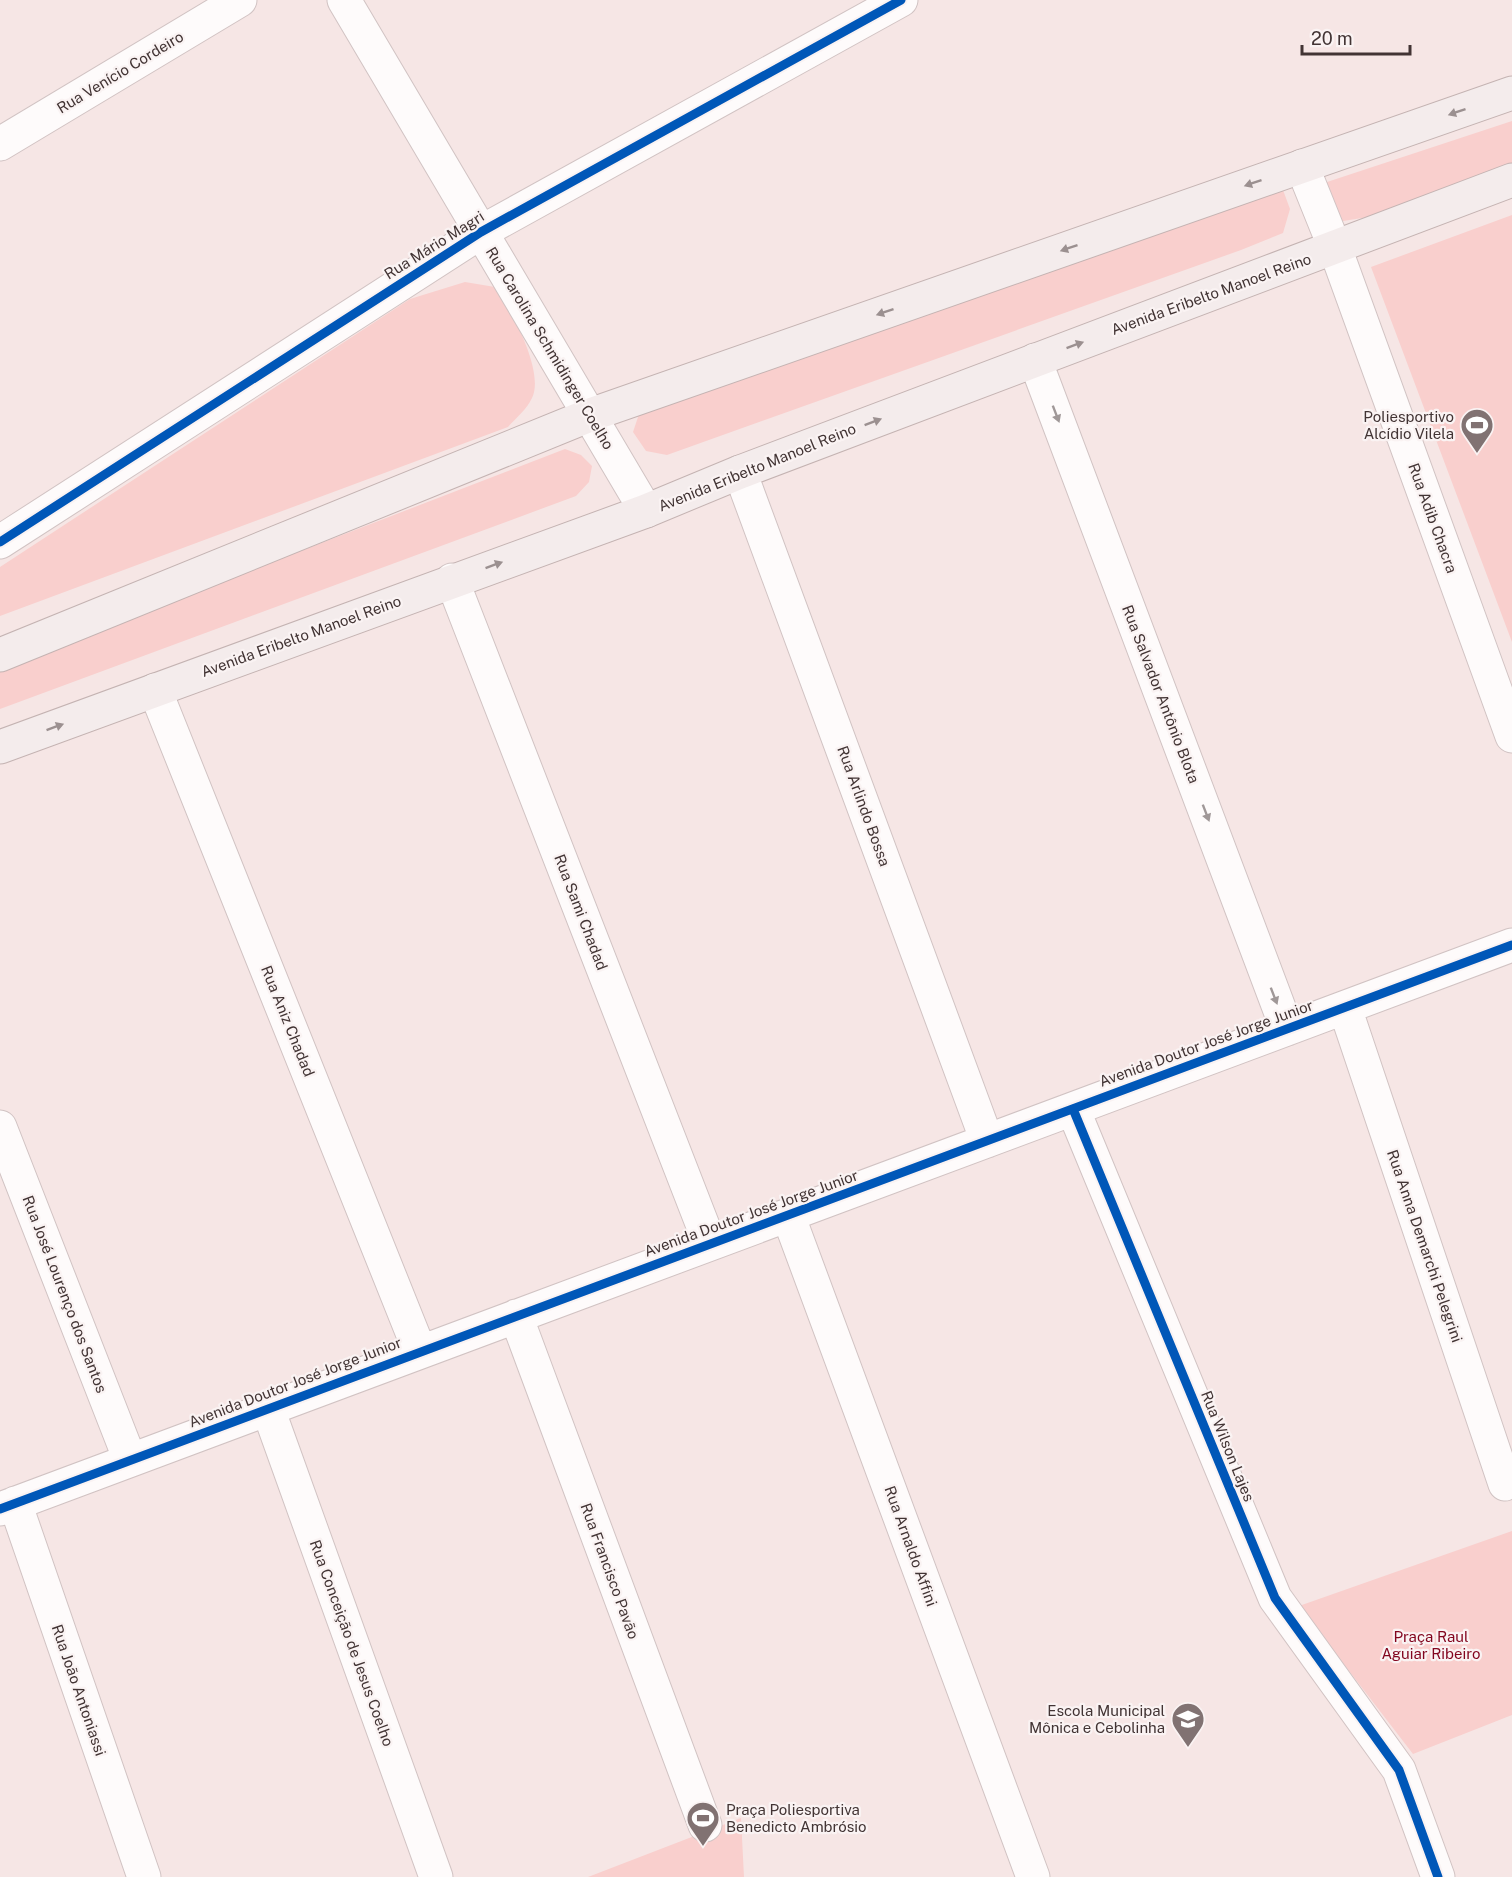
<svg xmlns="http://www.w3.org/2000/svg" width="1512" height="1877" font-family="'Public Sans',sans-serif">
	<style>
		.green { fill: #f9cfcd }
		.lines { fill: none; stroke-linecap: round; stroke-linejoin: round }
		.minor-casing { stroke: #d1c3c3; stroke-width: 35 }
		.major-casing { stroke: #c4b3b2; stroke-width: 35 }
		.minor { stroke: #fefbfb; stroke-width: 33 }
		.major { stroke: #f4ecec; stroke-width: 33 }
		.cycleway-casing { stroke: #faf3f3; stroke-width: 13 }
		.cycleway { stroke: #0057b8; stroke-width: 9 }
		.oneway { fill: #9b9090 }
		.oneway2 { fill: #a09898 }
		.labels { text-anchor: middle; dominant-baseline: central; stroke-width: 4.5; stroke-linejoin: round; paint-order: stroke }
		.street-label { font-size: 15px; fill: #423434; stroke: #faf3f3 }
		.poi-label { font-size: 15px; fill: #423434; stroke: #faf3f3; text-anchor: end }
		.park-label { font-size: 15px; fill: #82051e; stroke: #faf3f3 }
	</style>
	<rect width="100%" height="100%" fill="#f6e6e5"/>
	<path class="green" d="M1512 121V169L1368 217 1337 222 1324 183Z
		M1283 190 1290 209 1283 233 1241 250 667 455 646 451 633 432 640 411Z
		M1512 215V642L1371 267Z
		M465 282 495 287C511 309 545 372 532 398 527 409 516 418 508 427L0 616V567L410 299Z
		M565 449 581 455 592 466 589 482 576 496 0 709V667Z
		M1512 1531V1715L1413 1754 1299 1606Z
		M741 1818 744 1877H588Z"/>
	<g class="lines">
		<defs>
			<path id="minor" d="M344 0 646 511
				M0 144 240 0
				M1302 166 1335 248 1512 736
				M1035 360 1287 1029
				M740 472 987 1141
				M0 542 481 232 901 0
				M452 580 710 1244
				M155 690 420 1352
				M1345 1008 1505 1484
				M1073 1109 1275 1598 1399 1770 1438 1877
				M0 1127 130 1460
				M788 1215 1033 1877
				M516 1316 705 1825
				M268 1409 436 1877
				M15 1503 144 1877
				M0 1509 1512 945"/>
			<path id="major" d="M0 655 590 415 1512 93
				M0 747 646 511 740 472 1512 180"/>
		</defs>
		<use href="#minor" class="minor-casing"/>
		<use href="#major" class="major-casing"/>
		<use href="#minor" class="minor"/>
		<use href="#major" class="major"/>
		<defs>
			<path id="cycleway" d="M0 542 481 232 901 0
				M1073 1109 1275 1598 1399 1770 1438 1877
				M0 1509 1512 945"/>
		</defs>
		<use href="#cycleway" class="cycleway-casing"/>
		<use href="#cycleway" class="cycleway"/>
	</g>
	<defs><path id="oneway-solid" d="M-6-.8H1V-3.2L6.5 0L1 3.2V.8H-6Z" transform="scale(1.5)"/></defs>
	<g class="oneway">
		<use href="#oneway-solid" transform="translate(1457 112) rotate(161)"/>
		<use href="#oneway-solid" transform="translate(1253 183) rotate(161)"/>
		<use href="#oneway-solid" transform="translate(1069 248) rotate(161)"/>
		<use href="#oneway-solid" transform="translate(885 312) rotate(161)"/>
		<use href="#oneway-solid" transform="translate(1075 345) rotate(-20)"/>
		<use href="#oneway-solid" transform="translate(873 422) rotate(-21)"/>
		<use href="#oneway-solid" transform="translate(494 565) rotate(-20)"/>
		<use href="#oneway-solid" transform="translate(55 727) rotate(-20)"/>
	</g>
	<g class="oneway2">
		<use href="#oneway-solid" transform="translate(1056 414) rotate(69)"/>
		<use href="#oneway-solid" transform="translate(1206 813) rotate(69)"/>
		<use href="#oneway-solid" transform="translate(1274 996) rotate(69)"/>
	</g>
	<defs>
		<symbol id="stadium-pin" viewBox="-11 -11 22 30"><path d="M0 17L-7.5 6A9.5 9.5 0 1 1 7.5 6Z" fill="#817272" stroke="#faf3f3"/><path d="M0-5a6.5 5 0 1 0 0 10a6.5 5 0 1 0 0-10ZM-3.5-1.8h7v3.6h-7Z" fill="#fff"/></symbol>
		<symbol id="school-pin" viewBox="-11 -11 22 30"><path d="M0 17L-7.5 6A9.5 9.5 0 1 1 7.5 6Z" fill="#817272" stroke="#faf3f3"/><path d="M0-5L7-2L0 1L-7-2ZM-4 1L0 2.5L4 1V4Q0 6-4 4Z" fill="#fff"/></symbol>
	</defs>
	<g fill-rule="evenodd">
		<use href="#stadium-pin" x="1458" y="406" width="38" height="52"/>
		<use href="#school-pin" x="1169" y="1700" width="38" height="52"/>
		<use href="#stadium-pin" x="684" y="1799" width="38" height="52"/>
	</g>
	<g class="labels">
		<g class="street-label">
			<text transform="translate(120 72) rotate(-31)">Rua Venício Cordeiro</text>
			<text transform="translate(434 245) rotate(-32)">Rua Mário Magri</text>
			<text transform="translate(1211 294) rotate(-20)">Avenida Eribelto Manoel Reino</text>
			<text transform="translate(550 348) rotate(59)">Rua Carolina Schmidinger Coelho</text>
			<text transform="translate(757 467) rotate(-22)">Avenida Eribelto Manoel Reino</text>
			<text transform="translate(1433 518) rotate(70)">Rua Adib Chacra</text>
			<text transform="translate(301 636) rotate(-20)">Avenida Eribelto Manoel Reino</text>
			<text transform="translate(1161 694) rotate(69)">Rua Salvador Antônio Blota</text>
			<text transform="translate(864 806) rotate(70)">Rua Arlindo Bossa</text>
			<text transform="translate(581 912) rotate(69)">Rua Sami Chadad</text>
			<text transform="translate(288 1021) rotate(68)">Rua Aniz Chadad</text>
			<text transform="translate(1206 1043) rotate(-20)">Avenida Doutor José Jorge Junior</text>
			<text transform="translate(751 1213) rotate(-20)">Avenida Doutor José Jorge Junior</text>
			<text transform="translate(1425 1246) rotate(71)">Rua Anna Demarchi Pelegrini</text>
			<text transform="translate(65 1294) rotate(69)">Rua José Lourenço dos Santos</text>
			<text transform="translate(295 1382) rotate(-21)">Avenida Doutor José Jorge Junior</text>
			<text transform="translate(1228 1446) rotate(68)">Rua Wilson Lajes</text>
			<text transform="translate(911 1546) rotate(70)">Rua Arnaldo Affini</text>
			<text transform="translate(610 1571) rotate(70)">Rua Francisco Pavão</text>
			<text transform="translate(352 1643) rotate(70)">Rua Conceição de Jesus Coelho</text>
			<text transform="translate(79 1690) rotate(71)">Rua João Antoniassi</text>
		</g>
		<g class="poi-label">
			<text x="1454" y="416">Poliesportivo<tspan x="1454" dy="17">Alcídio Vilela</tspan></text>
			<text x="1165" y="1710">Escola Municipal<tspan x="1165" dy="17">Mônica e Cebolinha</tspan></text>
			<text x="726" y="1809" text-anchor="start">Praça Poliesportiva<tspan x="726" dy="17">Benedicto Ambrósio</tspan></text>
		</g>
		<g class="park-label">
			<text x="1431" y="1636">Praça Raul<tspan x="1431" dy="17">Aguiar Ribeiro</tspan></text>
		</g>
	</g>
	<path d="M1302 45v9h108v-9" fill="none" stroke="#423434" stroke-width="3"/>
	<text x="1311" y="45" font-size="18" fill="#423434" stroke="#faf3f3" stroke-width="4.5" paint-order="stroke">20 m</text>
</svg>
